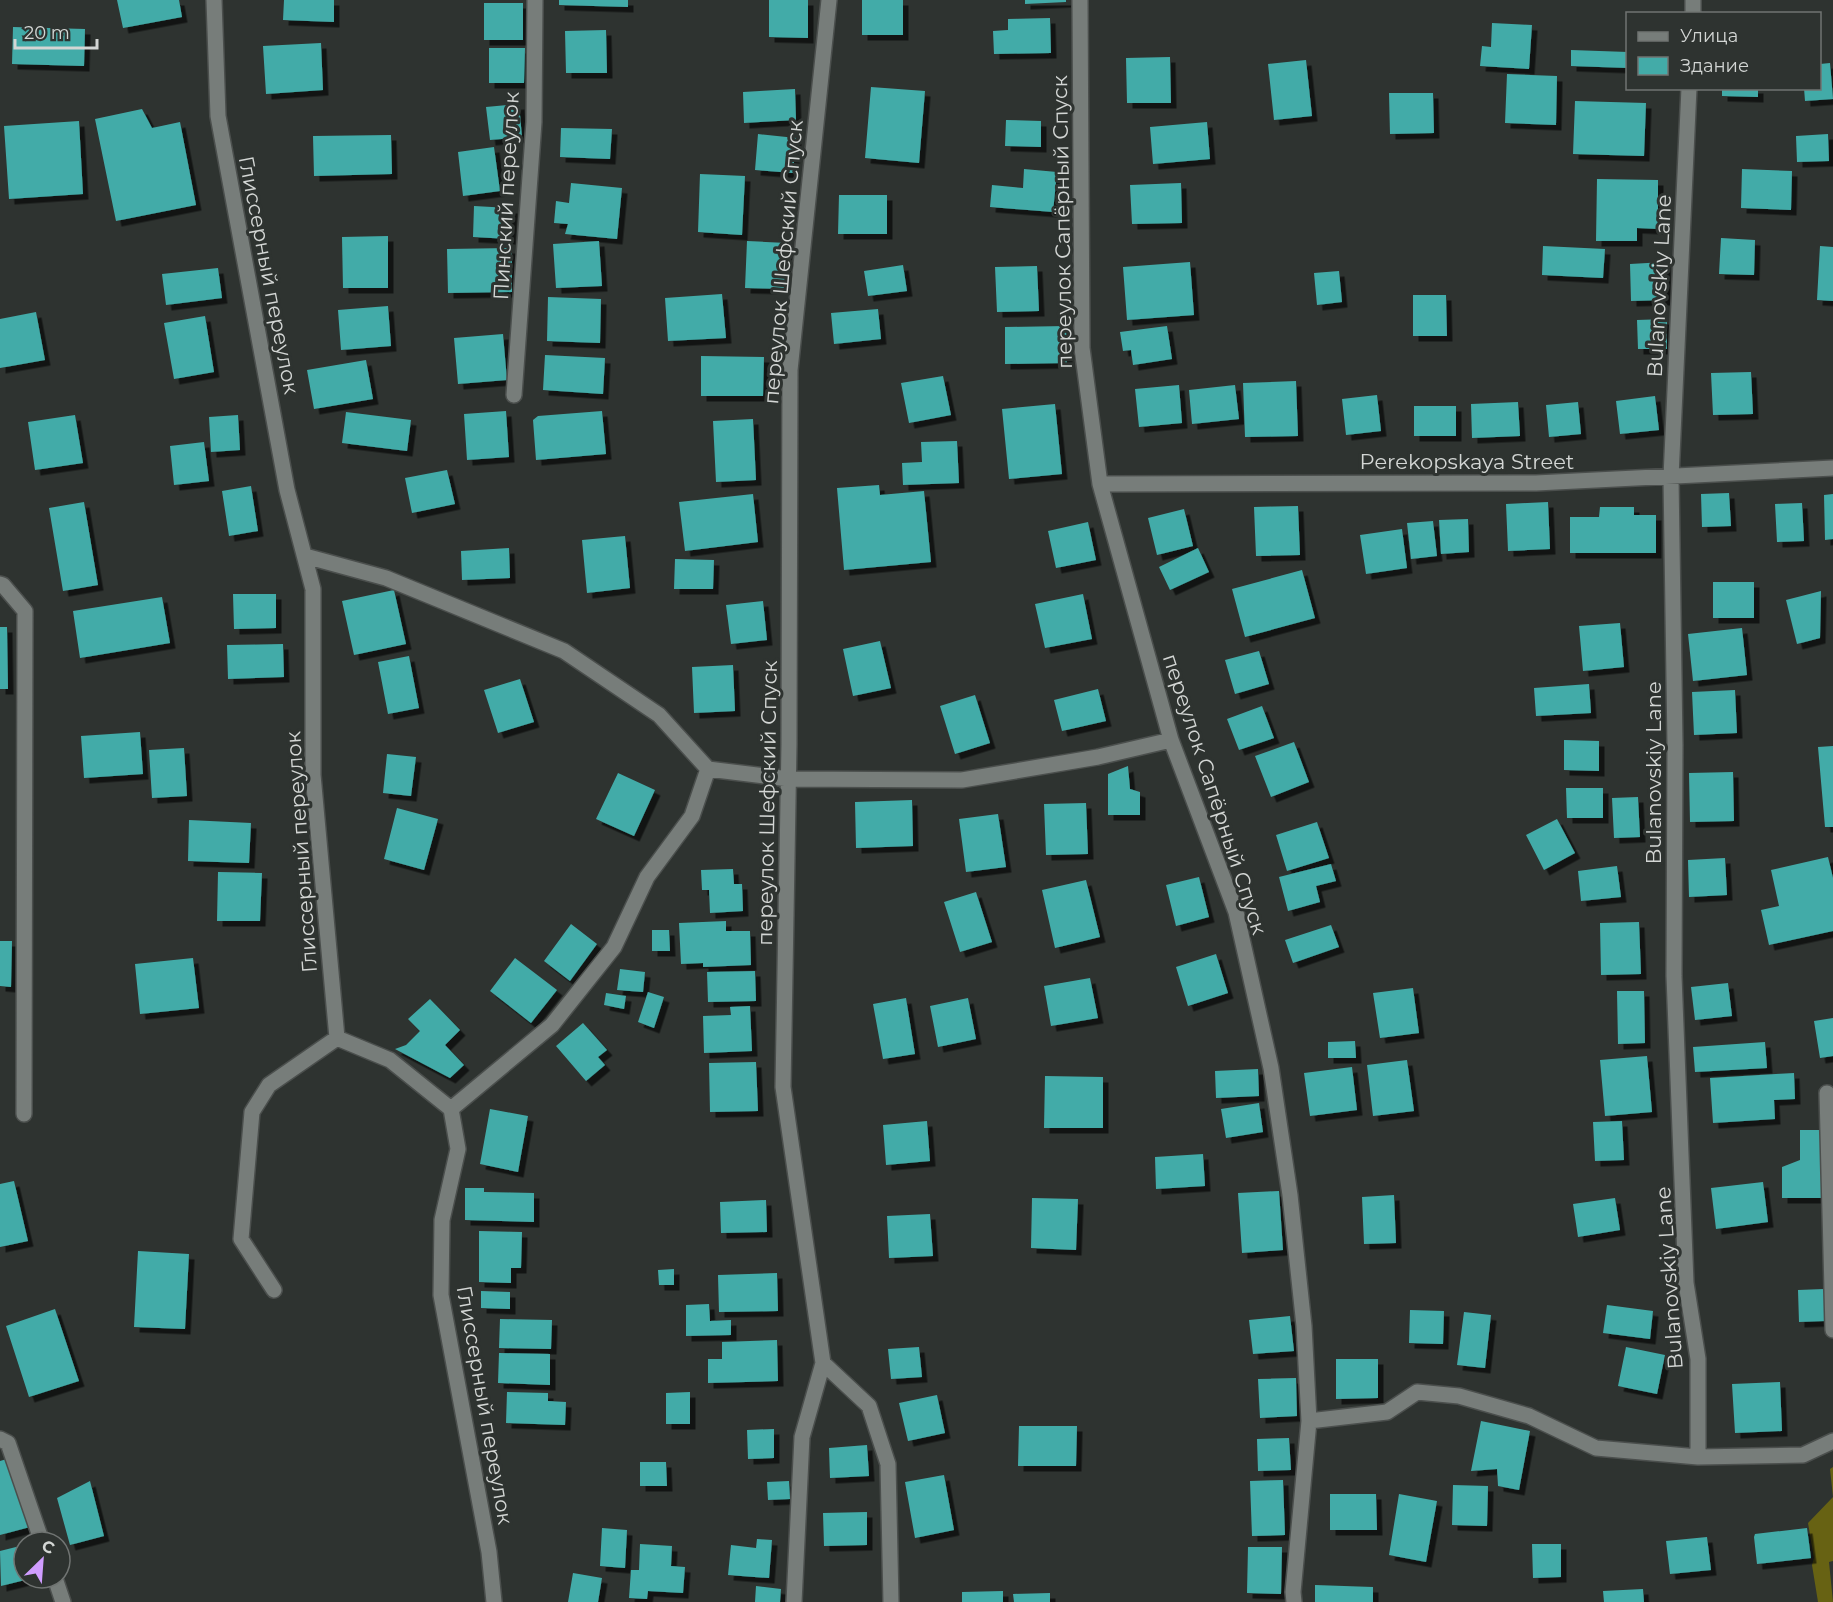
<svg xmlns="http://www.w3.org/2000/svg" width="1833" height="1602" font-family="Montserrat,sans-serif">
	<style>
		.forest { fill: #676213 }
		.building { fill: #43aba8; filter: url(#shadow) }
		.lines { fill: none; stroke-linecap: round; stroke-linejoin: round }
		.minor-casing { stroke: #4b4f4d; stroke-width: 18 }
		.minor { stroke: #777d7a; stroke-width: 15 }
		.labels { text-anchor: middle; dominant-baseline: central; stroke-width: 6; stroke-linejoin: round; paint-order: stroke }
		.street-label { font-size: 21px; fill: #d3d6d4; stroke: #2e3330 }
	</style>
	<defs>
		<filter id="shadow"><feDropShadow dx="5.5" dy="5.5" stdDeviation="0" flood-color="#0009"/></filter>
	</defs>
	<rect width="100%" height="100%" fill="#2e3330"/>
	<path class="forest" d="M1833 1467V1561L1829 1562 1833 1602H1818L1812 1565 1814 1558 1808 1523 1833 1497 1830 1469Z"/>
	<path class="building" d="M117 0H179L182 17 123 28Z
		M284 0H334V22L283 20Z
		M559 0H628V7L559 5Z
		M769 0H808V38L769 37Z
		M862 0H903V35H862Z
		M1025 0H1066V2L1025 4Z
		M484 3H523V40H484Z
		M1050 18 1051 53 994 54 993 31 1008 30V19Z
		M1492 23 1532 25 1529 69 1480 66 1482 46 1491 47Z
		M13 27 85 29 84 66 12 64Z
		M606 30 607 73H566L565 31Z
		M321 43 323 90 266 94 263 46Z
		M489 48H525L524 83H489Z
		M1571 50 1628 52V68L1571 66Z
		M1170 57 1171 103H1127L1126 58Z
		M1306 60 1312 116 1274 120 1268 64Z
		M1830 63 1833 99 1805 101 1804 88H1820V64Z
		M1507 74 1557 76 1556 125 1505 123Z
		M871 87 925 91 919 163 865 158Z
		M1722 88H1758V97L1722 96Z
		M795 89 796 120 744 123 743 92Z
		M1389 93H1433L1434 133 1390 134Z
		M1575 101 1646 103 1644 156 1573 154Z
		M519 104 522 137 490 140 486 107Z
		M142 109 152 128 180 122 196 205 116 221 95 119Z
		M1006 120 1041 121V147L1005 146Z
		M79 121 83 194 9 199 4 126Z
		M1207 122 1210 159 1153 164 1150 127Z
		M561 128 612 129 610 159 560 157Z
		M758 134 796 138 793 173 755 170Z
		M1828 134 1829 161 1797 162 1796 136Z
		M391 135 392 174 314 176 313 136Z
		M494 147 500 191 463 196 458 152Z
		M1024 169 1057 172 1053 212 990 207 992 185 1023 188Z
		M1742 169 1792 171 1791 210 1741 208Z
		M700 174 745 176 742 235 698 232Z
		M1597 179 1658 180V229L1637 228V241H1596Z
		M571 183 622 188 617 239 565 234 568 224 554 223 556 201 569 203Z
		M1181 183 1182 223 1132 224 1130 185Z
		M839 195H887V234H838Z
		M474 206 512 208 510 239 473 237Z
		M388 236V288H343L342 237Z
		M1721 238 1755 240 1754 275 1719 274Z
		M599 241 602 286 556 288 553 244Z
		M747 241 787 243 785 289 745 288Z
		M1543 246 1605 249 1603 278 1542 275Z
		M1820 246 1833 247V301L1817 300Z
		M512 248V292L448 293 447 249Z
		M1190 262 1194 315 1127 320 1123 267Z
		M1665 262 1666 300 1631 301 1630 264Z
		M903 265 907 291 868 296 864 271Z
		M1037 266 1039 311 997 312 995 267Z
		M218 268 222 298 166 305 162 274Z
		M1339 271 1342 302 1317 305 1314 273Z
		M722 294 726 338 668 341 665 298Z
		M1413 295H1446L1447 336H1413Z
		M548 297 601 299 600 343 547 341Z
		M388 306 391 346 341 350 338 310Z
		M878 309 881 339 834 344 831 313Z
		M36 312 45 360 0 368V319Z
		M205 316 214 372 174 379 164 323Z
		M1667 319V349H1638L1637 320Z
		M1066 326 1067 363 1005 364V327Z
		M1167 326 1172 359 1133 365 1131 350 1123 351 1120 332Z
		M503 334 507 380 458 384 454 338Z
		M545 355 605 358 603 394 543 390Z
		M701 356 764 357 763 396H701Z
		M366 360 373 399 314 409 307 370Z
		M1751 372 1753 414 1713 415 1711 373Z
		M943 376 951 415 909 423 901 383Z
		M1296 381 1298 436 1245 437 1243 383Z
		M1179 385 1182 423 1139 427 1135 389Z
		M1235 385 1239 419 1192 424 1189 390Z
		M1377 395 1381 431 1346 435 1342 399Z
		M1655 396 1659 430 1620 434 1616 401Z
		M1518 402 1520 436 1472 438 1471 404Z
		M1578 402 1581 434 1549 437 1546 405Z
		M1055 404 1062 474 1009 479 1002 409Z
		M1414 406H1456V436H1414Z
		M506 411 509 457 467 460 464 414Z
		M602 411 606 454 536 460 533 420 538 416Z
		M346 412 411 420 407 451 342 443Z
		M75 415 83 463 35 470 28 422Z
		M238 415 240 450 211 452 209 417Z
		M753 419 756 480 716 482 713 421Z
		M957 441 959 483 903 485 902 463 922 462 921 442Z
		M204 442 209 481 174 485 170 446Z
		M447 470 455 504 412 513 405 478Z
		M879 485 880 495 924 491 931 562 844 570 837 488Z
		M251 486 258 531 229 536 222 491Z
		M1729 493 1731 526 1702 527 1701 494Z
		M753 494 758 542 685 551 679 502Z
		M1833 494V539L1825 540 1824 495Z
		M84 502 98 585 63 591 49 508Z
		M1548 502 1550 549 1508 551 1506 504Z
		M1802 503 1804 541 1777 542 1775 504Z
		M1298 506 1300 555 1256 556 1254 507Z
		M1600 507H1634V515H1656V553H1570V517H1599Z
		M1184 509 1193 546 1157 555 1148 518Z
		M1468 519 1469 552 1441 554 1439 520Z
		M1433 521 1437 556 1411 559 1407 523Z
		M1088 522 1096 560 1056 568 1048 531Z
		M1402 529 1407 568 1366 574 1360 535Z
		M625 536 630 588 587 593 582 540Z
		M509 548 510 578 462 580 461 551Z
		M1198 548 1209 572 1170 590 1159 567Z
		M675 559 714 560 713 589H674Z
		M1302 570 1315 618 1245 637 1232 589Z
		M1713 582H1754V618H1713Z
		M394 590 406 644 354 655 342 601Z
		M1821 591 1820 638 1797 644 1786 600Z
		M233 594H276V628L234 629Z
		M1083 594 1092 639 1045 648 1035 604Z
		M162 597 170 643 80 658 73 611Z
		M763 601 767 640 731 644 726 605Z
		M1620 623 1624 667 1583 671 1579 626Z
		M0 627H7L8 689H0Z
		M1742 628 1747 675 1693 681 1688 634Z
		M880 641 891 688 853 696 843 649Z
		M283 644 284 677 228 679 227 645Z
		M1259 651 1269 684 1235 694 1225 660Z
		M409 656 419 708 388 714 378 662Z
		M733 665 735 711 694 713 692 667Z
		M520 679 534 722 498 733 484 690Z
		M1589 684 1591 713 1536 716 1534 688Z
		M1098 689 1106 721 1062 731 1054 700Z
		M1735 690 1737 733 1694 735 1692 692Z
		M975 695 990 743 955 754 940 706Z
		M1262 706 1274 738 1239 750 1227 719Z
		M140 732 143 774 84 778 81 736Z
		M1564 740 1599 741V771L1564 770Z
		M1294 742 1309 782 1271 797 1255 756Z
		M1833 746V827H1825L1818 747Z
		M184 748 187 796 152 798 149 750Z
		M387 754 416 757 411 796 383 793Z
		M1128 766 1130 789 1140 792V815H1108V774Z
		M1733 772 1734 821 1690 822 1689 773Z
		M618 773 655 790 634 836 596 819Z
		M1566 788H1603V818H1567Z
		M1638 797 1640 837 1614 838 1612 798Z
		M912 800 913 846 856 848 855 802Z
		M1086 803 1088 854 1046 855 1044 804Z
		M397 808 438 819 424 870 384 859Z
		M998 814 1006 867 966 872 959 819Z
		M1557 819 1575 853 1544 870 1526 835Z
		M189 820 251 823 249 863 188 861Z
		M1317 822 1329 858 1287 871 1276 835Z
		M1828 857 1833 878V931L1769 945 1761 910 1779 906 1771 870Z
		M1725 858 1727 895 1689 897 1688 860Z
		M1331 864 1336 881 1316 886 1320 902 1288 911 1279 877Z
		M1617 866 1621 897 1581 901 1578 871Z
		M733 869 734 884H742L743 911 710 913 709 890H702L701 870Z
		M218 872 262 873 260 921H217Z
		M1199 877 1209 917 1176 926 1166 885Z
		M1086 880 1100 937 1055 948 1042 890Z
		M976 892 992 942 960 952 944 902Z
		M726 921V931H750L751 965 703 967V963L681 964 679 923Z
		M1639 922 1641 974 1601 975 1600 923Z
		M571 924 597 944 570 981 544 961Z
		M1331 925 1339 947 1293 963 1285 940Z
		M652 930H669L670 951H652Z
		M0 941H12L11 987 0 986Z
		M1216 954 1228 993 1188 1006 1176 967Z
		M193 958 199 1008 140 1014 135 964Z
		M515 958 557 990 531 1023 490 991Z
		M620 969 645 972 643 992 617 990Z
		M755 971 756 1001 708 1002 707 972Z
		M1090 978 1098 1018 1051 1026 1044 986Z
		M1728 983 1732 1016 1695 1020 1691 987Z
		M1413 988 1419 1033 1380 1038 1373 993Z
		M1617 991H1644L1645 1043 1618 1044Z
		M648 992 664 997 654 1028 638 1022Z
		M606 993 626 996 624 1009 604 1005Z
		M906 998 915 1054 883 1059 873 1004Z
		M968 998 976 1039 938 1047 930 1006Z
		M430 999 460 1030 445 1045 464 1065 450 1078 395 1049 406 1045 420 1031 408 1019Z
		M750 1006 752 1051 704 1053 703 1016 731 1015 730 1007Z
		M1833 1018V1056L1820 1058 1814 1021Z
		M583 1023 607 1050 598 1057 605 1065 586 1081 556 1046Z
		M1355 1041 1356 1058H1328V1042Z
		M1765 1042 1767 1068 1695 1072 1693 1047Z
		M1647 1056 1652 1112 1605 1116 1600 1060Z
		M1407 1060 1414 1111 1373 1116 1367 1065Z
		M756 1062 758 1111 710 1112 709 1063Z
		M1352 1067 1357 1110 1310 1116 1304 1073Z
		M1258 1069 1259 1096 1216 1098 1215 1071Z
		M1794 1073 1795 1099 1774 1100 1775 1119 1713 1123 1710 1078Z
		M1045 1076 1103 1077V1128H1044Z
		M1259 1103 1263 1132 1226 1138 1221 1109Z
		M490 1109 528 1116 518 1172 480 1164Z
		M927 1121 930 1161 886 1165 883 1125Z
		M1622 1121 1624 1160 1595 1161 1593 1122Z
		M1800 1130H1823V1198H1782V1167L1800 1160Z
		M1203 1154 1205 1186 1156 1189 1155 1157Z
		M14 1181 28 1241 0 1247V1184Z
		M1763 1182 1768 1222 1716 1229 1711 1188Z
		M465 1188H484V1192L534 1193V1222L465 1220Z
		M1279 1191 1283 1250 1242 1253 1238 1193Z
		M1394 1195 1396 1243 1364 1244 1362 1197Z
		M1032 1198 1078 1199 1076 1250 1031 1248Z
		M1615 1198 1620 1230 1578 1237 1573 1204Z
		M766 1200 767 1232 721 1233 720 1202Z
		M930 1214 933 1256 889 1258 887 1216Z
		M479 1231 522 1232 521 1268H511V1283L479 1282Z
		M138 1251 189 1254 185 1329 134 1327Z
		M674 1269V1285H659L658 1270Z
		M777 1273 778 1311 719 1312 718 1275Z
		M1824 1289 1825 1321 1799 1322 1798 1290Z
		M481 1291 510 1292V1309L481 1308Z
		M709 1304 710 1321 731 1320V1335L686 1336V1305Z
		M1607 1305 1653 1311 1650 1339 1603 1333Z
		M55 1309 79 1381 29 1397 6 1326Z
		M1410 1310 1444 1311 1443 1344 1409 1343Z
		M1464 1312 1491 1315 1485 1368 1457 1365Z
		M1290 1316 1294 1351 1253 1354 1249 1320Z
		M500 1319 552 1320 551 1349 499 1348Z
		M777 1340 778 1381 708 1383V1359H722V1342Z
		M919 1347 922 1377 891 1379 888 1349Z
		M1626 1347 1665 1355 1657 1394 1618 1386Z
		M499 1353 550 1354V1385L498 1383Z
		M1336 1359H1378V1398L1336 1399Z
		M1296 1378 1297 1416 1260 1418 1258 1379Z
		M1780 1382 1782 1431 1735 1433 1732 1384Z
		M507 1392 548 1393V1401L566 1402 565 1425 506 1423Z
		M690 1392V1424H666V1393Z
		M937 1395 945 1433 908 1441 899 1403Z
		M1481 1421 1530 1431 1519 1490 1498 1486 1497 1469 1471 1471Z
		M1019 1426H1077L1076 1466H1018Z
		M774 1429V1458L748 1459 747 1430Z
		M1289 1438 1291 1470 1258 1471 1257 1439Z
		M867 1445 869 1476 830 1478 829 1448Z
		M10 1458 30 1527 0 1535V1461Z
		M640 1462H666L667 1486H640Z
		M944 1475 954 1530 915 1538 905 1482Z
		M1283 1480 1285 1535 1252 1536 1250 1481Z
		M90 1481 104 1536 70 1545 57 1498Z
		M789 1481 790 1499 768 1500 767 1482Z
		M1453 1485 1488 1486 1487 1526 1452 1525Z
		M1330 1494H1376L1377 1530H1330Z
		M1399 1494 1437 1501 1426 1562 1389 1555Z
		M867 1512V1545L824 1546 823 1513Z
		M602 1528 627 1530 625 1568 600 1566Z
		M1807 1528 1811 1558 1757 1564 1754 1537 1755 1534Z
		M1707 1537 1711 1570 1670 1574 1666 1541Z
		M757 1539 772 1540 769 1578 728 1575 731 1545 756 1548Z
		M640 1544 672 1546 671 1566 685 1567 683 1593 648 1591 647 1599 629 1598 631 1570H639Z
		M1532 1544H1561V1577L1533 1578Z
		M24 1545V1578L29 1579 1 1586 0 1551Z
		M1248 1547H1282L1281 1594 1247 1593Z
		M573 1573 602 1578 598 1602H568Z
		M1315 1585 1373 1587V1602H1315Z
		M756 1586 781 1589 780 1602H755Z
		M1643 1589 1644 1602H1604L1603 1591Z
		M1003 1591V1602H962V1592Z
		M1050 1593V1602H1014L1013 1594Z"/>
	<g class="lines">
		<defs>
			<path id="minor" d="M214 0 218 116 287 490 313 589V775L337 1038 269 1085 252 1112 241 1239 274 1290
				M1080 0 1082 348 1100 484 1171 740 1236 912 1271 1068 1290 1195 1304 1326 1309 1421 1293 1592 1294 1602
				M1693 14V0
				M1689 88 1671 477 1675 745 1674 976 1686 1283 1698 1359V1457
				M514 395 534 122 535 0
				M1100 484 1536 483 1833 468
				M305 556 386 578 564 651 659 715 708 769 789 779 962 780 1098 757 1171 740
				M0 584 3 585 25 611 24 1114
				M337 1038 390 1060 451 1109 458 1149 442 1220 441 1295 489 1552 494 1602
				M1827 1093 1833 1330
				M451 1109 552 1025 614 947 647 877 692 816 708 769
				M823 1363 869 1406 888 1464 891 1602
				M1309 1421 1387 1412 1417 1392 1459 1396 1529 1416 1596 1448 1698 1457 1803 1455 1833 1441
				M0 1439 8 1443 42 1542
				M55 1578 63 1602
				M794 1602 802 1437 823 1363 783 1087 789 744 790 370 829 0"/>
		</defs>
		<use href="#minor" class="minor-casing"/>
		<use href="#minor" class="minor"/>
	</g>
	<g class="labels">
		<g class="street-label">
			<text transform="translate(506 196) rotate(-87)">Пинский переулок</text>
			<text transform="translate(1062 222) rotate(-91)">переулок Сапёрный Спуск</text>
			<text transform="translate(783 262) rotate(-85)">переулок Шефский Спуск</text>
			<text transform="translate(269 275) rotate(79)">Глиссерный переулок</text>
			<text transform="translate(1659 286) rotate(-87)">Bulanovskiy Lane</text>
			<text x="1467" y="461">Perekopskaya Street</text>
			<text transform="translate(1653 773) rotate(-90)">Bulanovskiy Lane</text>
			<text transform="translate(1215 794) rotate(72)">переулок Сапёрный Спуск</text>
			<text transform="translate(767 803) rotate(-89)">переулок Шефский Спуск</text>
			<text transform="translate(301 852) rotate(-94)">Глиссерный переулок</text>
			<text transform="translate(1669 1278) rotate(-94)">Bulanovskiy Lane</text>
			<text transform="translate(485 1405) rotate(80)">Глиссерный переулок</text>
		</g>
	</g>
	<rect x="1626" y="12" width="195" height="78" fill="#2e3330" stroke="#707472" stroke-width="1.5"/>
	<rect x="1638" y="32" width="30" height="9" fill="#777d7a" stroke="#707472" stroke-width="1.5"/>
	<text x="1680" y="42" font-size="18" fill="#d3d6d4">Улица</text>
	<rect x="1638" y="57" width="30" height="18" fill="#43aba8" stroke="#707472" stroke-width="1.5"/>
	<text x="1680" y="72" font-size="18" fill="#d3d6d4">Здание</text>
	<g transform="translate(42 1560) rotate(25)"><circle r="28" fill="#2e3330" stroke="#707472" stroke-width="1.5"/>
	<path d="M0-4.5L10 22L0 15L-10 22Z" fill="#d09dff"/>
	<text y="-9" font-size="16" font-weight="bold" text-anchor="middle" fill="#d3d6d4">С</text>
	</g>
	<path d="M15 39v9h82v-9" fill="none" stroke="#d3d6d4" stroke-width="3"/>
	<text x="24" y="39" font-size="18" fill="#d3d6d4" stroke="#2e3330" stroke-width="4.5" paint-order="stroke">20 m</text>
</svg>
